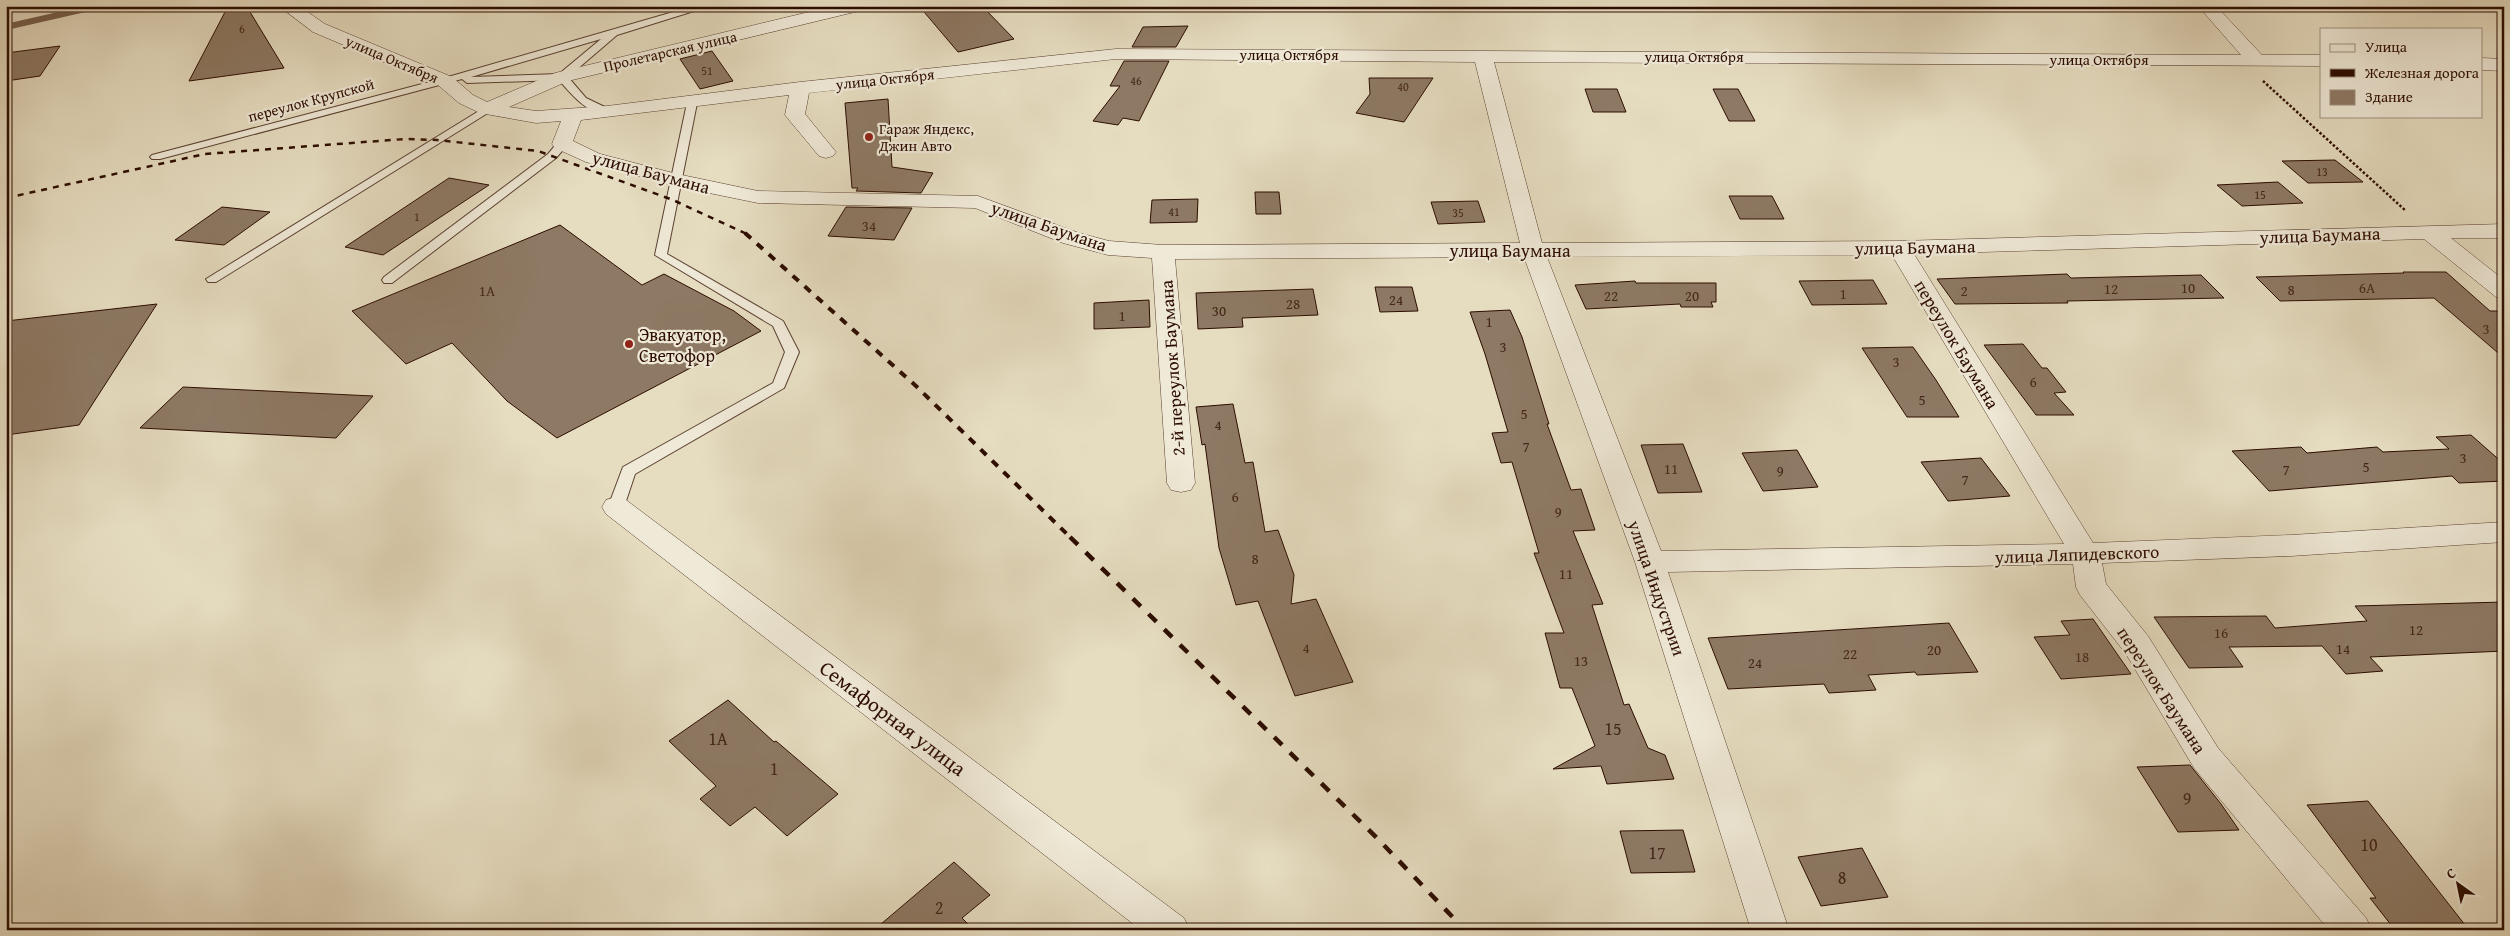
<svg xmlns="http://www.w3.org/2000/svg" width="2510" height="936" font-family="'Gentium Book Plus',serif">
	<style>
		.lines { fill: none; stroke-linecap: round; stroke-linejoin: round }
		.stream { stroke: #765f4c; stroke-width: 6 }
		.building { fill: #8d7964; stroke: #2c0c00 }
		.service-casing { stroke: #5a4030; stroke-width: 2 }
		.minor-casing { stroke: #5a4030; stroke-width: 1 }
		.path { stroke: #2c0c00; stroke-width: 2.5; stroke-dasharray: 2.5 2; stroke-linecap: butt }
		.service { fill: #efe9d7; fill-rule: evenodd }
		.minor { fill: #efe9d7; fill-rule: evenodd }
		.rail-far2 { stroke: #2c0c00; stroke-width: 2.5; stroke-dasharray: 6 6; stroke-linecap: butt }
		.rail-far1 { stroke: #2c0c00; stroke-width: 4; stroke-dasharray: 8 8; stroke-linecap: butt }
		.rail { stroke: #2c0c00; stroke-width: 4.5; stroke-dasharray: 11 11; stroke-linecap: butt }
		.poi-dot { fill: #8f2418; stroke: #efe9d7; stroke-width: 2 }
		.labels { text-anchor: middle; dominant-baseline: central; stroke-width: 4.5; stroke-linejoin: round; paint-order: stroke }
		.far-number-label { font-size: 12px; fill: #442719 }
		.far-street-label { font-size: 15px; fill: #2c0c00; stroke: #efe9d7 }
		.far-poi-label { font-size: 15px; fill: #2c0c00; stroke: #efe9d7; text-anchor: start }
		.number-label { font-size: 15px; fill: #442719 }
		.street-label { font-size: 18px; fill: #2c0c00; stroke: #efe9d7 }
		.poi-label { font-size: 18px; fill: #2c0c00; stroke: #efe9d7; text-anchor: start }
		.near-number-label { font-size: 18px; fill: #442719 }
		.near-street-label { font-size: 21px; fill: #2c0c00; stroke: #efe9d7 }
	</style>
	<rect width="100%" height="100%" fill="#e6ddc1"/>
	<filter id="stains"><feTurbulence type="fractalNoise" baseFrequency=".004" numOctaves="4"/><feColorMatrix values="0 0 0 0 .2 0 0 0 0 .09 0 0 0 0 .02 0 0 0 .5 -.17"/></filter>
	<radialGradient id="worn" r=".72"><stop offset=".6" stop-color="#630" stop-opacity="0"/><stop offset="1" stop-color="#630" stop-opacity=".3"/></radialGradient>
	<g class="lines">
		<path class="stream" d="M6 27 98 6"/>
	</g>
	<path class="building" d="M919 6H982L1014 39 958 52Z
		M247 7 284 68 189 81 225 12Z
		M1188 26 1176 47H1132L1143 27Z
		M60 46 40 76 6 81V53Z
		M712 51 733 81 700 89 680 59Z
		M1124 61H1169L1139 121 1123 118 1118 125 1093 121 1120 86H1110Z
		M1369 78H1433L1404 122 1356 113 1370 94Z
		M1585 89H1617L1626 112H1593Z
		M1713 89H1738L1755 121H1729Z
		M888 99 892 167 933 173 921 193 856 191 858 188H852L845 103Z
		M2335 160 2363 182 2308 183 2282 161Z
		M449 178 489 185 383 255 345 247Z
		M2278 182 2303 203 2242 206 2217 185Z
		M1255 192H1279L1281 214H1256Z
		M1729 196H1772L1784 219H1740Z
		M1198 199 1197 222 1150 223 1152 200Z
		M1478 201 1485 222 1438 224 1431 202Z
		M222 207 270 212 224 245 175 240Z
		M846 207 912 208 894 240 828 236Z
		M560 225 642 285 664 274 734 311 761 331 557 438 507 401 452 343 406 364 352 311Z
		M2403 272H2446L2490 311H2504V358L2434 298 2280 301 2256 277 2404 273Z
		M2067 274 2071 278 2201 275 2224 298 2067 301 2068 303 1955 304 1937 279Z
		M1873 280 1887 304 1812 305 1799 281Z
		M1635 281 1636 283H1716V302H1711L1713 307H1681L1680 304 1586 309 1575 285Z
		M1375 287H1412L1418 311 1380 312Z
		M1313 289 1318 315 1242 318 1243 327 1198 329 1196 293Z
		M1149 300 1150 327 1094 329V303Z
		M157 304 79 425 6 435V321Z
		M1510 310 1522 337 1549 424H1547L1571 490 1581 489 1595 530 1573 531 1603 604 1592 605 1624 705 1629 704 1648 748 1665 755 1674 779 1607 784 1601 766 1553 769 1595 746 1572 688H1560L1545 633H1564L1534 553H1539L1512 462 1501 463 1492 433 1508 432 1485 354 1470 312Z
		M2023 344 2042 368H2047L2066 392 2054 393 2074 415H2036L1984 345Z
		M1913 347 1936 380 1959 417H1907L1862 348Z
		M183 387 373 396 336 438 140 428Z
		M1233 404 1245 463 1253 462 1265 532 1278 530 1294 575 1291 604 1316 599 1353 682 1295 696 1258 601 1236 605 1219 548 1205 444 1202 445 1196 407Z
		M2471 435 2504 464V481L2459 483 2452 476 2269 491 2232 451 2301 447 2307 453 2377 447 2383 452 2449 449 2436 437Z
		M1683 444 1702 492 1658 493 1641 445Z
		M1797 450 1818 487 1763 491 1742 453Z
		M1981 458 2010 496 1948 501 1921 462Z
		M2504 602V651L2370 657 2383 671 2346 674 2322 646 2229 647 2243 667 2189 668 2154 617 2266 616 2275 628 2367 621 2355 606Z
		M2093 619 2131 674 2061 679 2034 637 2070 635 2061 621Z
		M1949 623 1978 672 1917 675 1915 672 1868 675 1876 690 1829 693 1824 684 1728 689 1708 638Z
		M728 700 774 742 776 741 838 794 787 836 755 807 730 826 700 799 716 786 669 741Z
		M2190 765 2221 804 2239 830 2178 832 2137 767Z
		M2368 801 2469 930H2395L2370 898H2376L2307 805Z
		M1683 830 1695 872 1631 873 1620 831Z
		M1862 848 1888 897 1821 906 1798 857Z
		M954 862 990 895 962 918 974 930H874Z"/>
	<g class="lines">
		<defs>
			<path id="service" d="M694 6H710L617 35 568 77 586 98 611 110V114C592 119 570 93 559 80L467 83 462 79 160 159H152L150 157 152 155 441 79ZM601 39 559 74 471 77Z
				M692 100 697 103 667 254 783 321 799 352 784 388 635 474 624 507 621 511H611L608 507 623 467 773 383 785 352 773 326 655 255 687 103Z
				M487 106 492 109 491 111 216 282H208L206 279Z
				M562 141 568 144 556 158 392 283H384L382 280 384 277 548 154 558 142Z"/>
			<path id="minor" d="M279 6H299L325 24 452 77 473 95 487 102 555 73 834 6H865L863 10 568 81 509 107 536 111 607 106 800 82 1116 49 2241 55 2198 6H2216L2262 55H2321V66L1494 62 1542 243 1899 241 2504 224V238H2451L2504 280V299L2496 297 2424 239 1914 254 2093 543 2291 535 2504 522V542L2291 556 2102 563 2106 584 2148 636 2218 748 2366 918 2372 930H2329L2194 768 2126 654 2080 595 2076 587 2073 564 1668 572 1789 930H1751L1635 562 1524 257 1175 259 1195 483 1191 490 1181 492 1171 490 1167 483 1152 258 1108 255 1063 243 975 208 758 203 675 186 586 162 555 148 552 144 561 121 536 123 480 113 459 103 438 85 313 32ZM1116 59 1475 62 1520 243 1163 245 1109 241 1079 233 978 196 758 191 677 174 600 154 573 141 581 120 789 95 785 115 819 156 826 158 833 156 836 152 805 114 809 93ZM1892 255 2064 544 1661 551 1547 257Z
				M2481 58 2504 59V71L2481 70Z
				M616 497 626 500 1184 918 1190 930H1141L606 514 602 507 606 500Z"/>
		</defs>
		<use href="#service" class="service-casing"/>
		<use href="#minor" class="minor-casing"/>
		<path class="path" d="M2263 81 2406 211"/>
		<use href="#service" class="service"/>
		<use href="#minor" class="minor"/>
		<path class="rail-far2" d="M6 198 205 154 405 139 437 140 538 151 673 200 747 234"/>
		<path class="rail-far1" d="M745 233 916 386 1072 539"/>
		<path class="rail" d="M1070 537 1377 838 1465 930"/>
	</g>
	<g class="poi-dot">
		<circle cx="869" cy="137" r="5"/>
		<circle cx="629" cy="344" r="5"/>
	</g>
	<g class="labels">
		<g class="far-number-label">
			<text x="242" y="28">6</text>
			<text x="707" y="70">51</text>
			<text x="1136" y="80">46</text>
			<text x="1403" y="86">40</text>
			<text x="2322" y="171">13</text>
			<text x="2260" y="194">15</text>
			<text x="1174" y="211">41</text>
			<text x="1458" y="212">35</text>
			<text x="417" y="216">1</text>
		</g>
		<g class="far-street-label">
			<text transform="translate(670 51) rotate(-13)">Пролетарская улица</text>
			<text x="1289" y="54">улица Октября</text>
			<text x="1694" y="56">улица Октября</text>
			<text transform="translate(392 59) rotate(23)">улица Октября</text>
			<text x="2099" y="59">улица Октября</text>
			<text transform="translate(885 79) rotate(-6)">улица Октября</text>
			<text transform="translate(311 100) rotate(-15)">переулок Крупской</text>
		</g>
		<g class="far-poi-label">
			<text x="879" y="128">Гараж Яндекс,<tspan x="879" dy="17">Джин Авто</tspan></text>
		</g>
		<g class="number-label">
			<text x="869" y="225">34</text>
			<text x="2188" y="287">10</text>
			<text x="2367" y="287">6А</text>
			<text x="2111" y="288">12</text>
			<text x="2291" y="289">8</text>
			<text x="487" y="290">1А</text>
			<text x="1964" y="290">2</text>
			<text x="1843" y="293">1</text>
			<text x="1611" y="295">22</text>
			<text x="1692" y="295">20</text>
			<text x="1396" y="299">24</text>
			<text x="1293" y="303">28</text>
			<text x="1219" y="310">30</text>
			<text x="1122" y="315">1</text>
			<text x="1489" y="321">1</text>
			<text x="2486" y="328">3</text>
			<text x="1503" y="346">3</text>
			<text x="1896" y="361">3</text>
			<text x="2033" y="381">6</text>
			<text x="1922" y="399">5</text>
			<text x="1524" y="413">5</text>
			<text x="1218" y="424">4</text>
			<text x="1526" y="446">7</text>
			<text x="2463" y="457">3</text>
			<text x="2366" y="466">5</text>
			<text x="1671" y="468">11</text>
			<text x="2286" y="469">7</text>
			<text x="1780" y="470">9</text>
			<text x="1965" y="479">7</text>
			<text x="1235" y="496">6</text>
			<text x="1558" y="511">9</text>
			<text x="1255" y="558">8</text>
			<text x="1566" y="573">11</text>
			<text x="2416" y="629">12</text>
			<text x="2221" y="632">16</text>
			<text x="1306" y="647">4</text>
			<text x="2343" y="648">14</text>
			<text x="1934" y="649">20</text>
			<text x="1850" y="653">22</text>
			<text x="2082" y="656">18</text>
			<text x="1581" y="660">13</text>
			<text x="1755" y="662">24</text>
		</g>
		<g class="street-label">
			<text transform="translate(651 172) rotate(15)">улица Баумана</text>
			<text transform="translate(1049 226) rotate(19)">улица Баумана</text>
			<text transform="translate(2320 235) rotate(-2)">улица Баумана</text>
			<text transform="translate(1915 247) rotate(-1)">улица Баумана</text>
			<text x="1510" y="250">улица Баумана</text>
			<text transform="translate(1957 344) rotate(59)">переулок Баумана</text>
			<text transform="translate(1172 368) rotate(-94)">2-й переулок Баумана</text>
			<text transform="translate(2077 554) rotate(-2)">улица Ляпидевского</text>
			<text transform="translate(1657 588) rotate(71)">улица Индустрии</text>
			<text transform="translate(2162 690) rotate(57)">переулок Баумана</text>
		</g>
		<g class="poi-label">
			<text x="639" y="334">Эвакуатор,<tspan x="639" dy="21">Светофор</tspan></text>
		</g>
		<g class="near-number-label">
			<text x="1613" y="728">15</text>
			<text x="718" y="738">1А</text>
			<text x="774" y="768">1</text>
			<text x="2187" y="798">9</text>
			<text x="2369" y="844">10</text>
			<text x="1657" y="852">17</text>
			<text x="1842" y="877">8</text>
			<text x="939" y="907">2</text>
		</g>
		<g class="near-street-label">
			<text transform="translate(893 718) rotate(37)">Семафорная улица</text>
		</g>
	</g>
	<rect width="2510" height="936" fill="none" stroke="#e6ddc1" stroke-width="25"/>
	<rect x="8" y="8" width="2495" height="921" fill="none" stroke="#2c0c00" stroke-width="2.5"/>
	<rect x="12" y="12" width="2485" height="911" fill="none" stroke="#2c0c00"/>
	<rect x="2320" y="28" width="162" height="90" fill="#efe9d7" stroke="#a19181"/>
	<rect x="2330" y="44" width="25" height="8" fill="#efe9d7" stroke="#a19181"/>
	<text x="2365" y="52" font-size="15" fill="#2c0c00">Улица</text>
	<rect x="2330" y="69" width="25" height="8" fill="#2c0c00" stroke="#a19181"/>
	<text x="2365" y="78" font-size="15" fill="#2c0c00">Железная дорога</text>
	<rect x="2330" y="90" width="25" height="15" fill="#8d7964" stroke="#a19181"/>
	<text x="2365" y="102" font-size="15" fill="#2c0c00">Здание</text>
	<g transform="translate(2458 884) rotate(327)" stroke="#efe9d7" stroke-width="4" paint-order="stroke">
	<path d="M0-4L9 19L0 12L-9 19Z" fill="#2c0c00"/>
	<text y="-8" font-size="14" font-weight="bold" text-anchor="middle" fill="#2c0c00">С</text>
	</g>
	<rect width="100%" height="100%" filter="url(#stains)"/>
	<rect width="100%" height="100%" fill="url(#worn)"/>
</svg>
